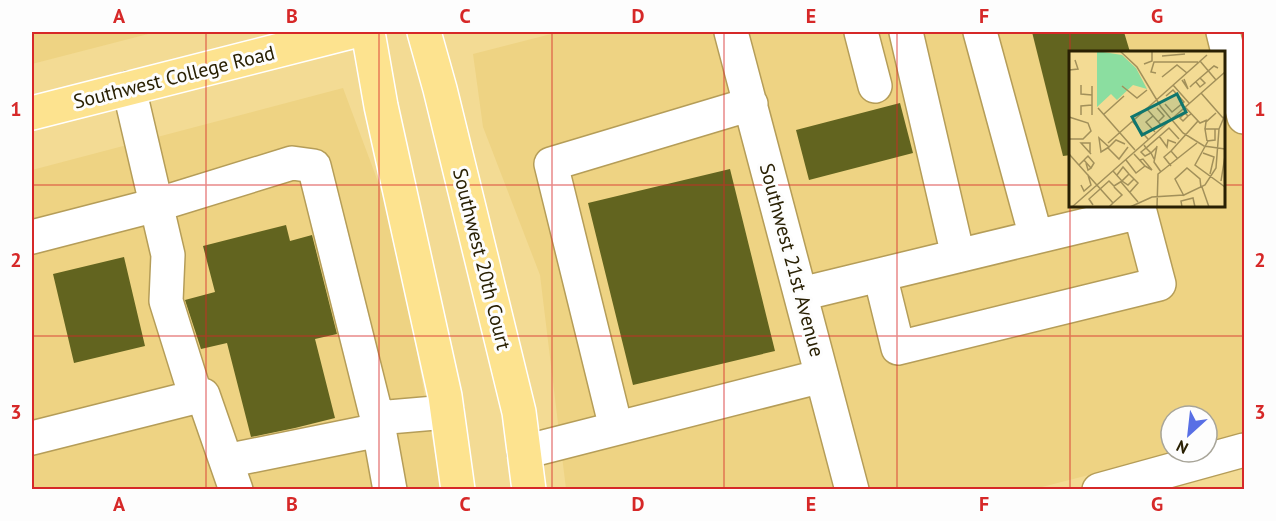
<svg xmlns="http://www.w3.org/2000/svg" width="1276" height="521" font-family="'PT Sans',sans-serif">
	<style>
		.built { fill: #eed383; fill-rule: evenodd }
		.building { fill: #62641f }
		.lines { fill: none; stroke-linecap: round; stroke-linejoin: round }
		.minor-casing { stroke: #b59d58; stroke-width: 36 }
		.major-casing { stroke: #fff; stroke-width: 36 }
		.minor { stroke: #fff; stroke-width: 33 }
		.major { stroke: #fde38f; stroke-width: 33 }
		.grid { fill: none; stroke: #d62828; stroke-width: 1.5; stroke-opacity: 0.55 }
		.labels { text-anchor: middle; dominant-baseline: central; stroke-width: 6; stroke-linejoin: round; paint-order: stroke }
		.street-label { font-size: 20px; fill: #292003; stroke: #fdfdfd }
		.inset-road { fill: none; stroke: #a2905a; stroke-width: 1.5 }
		.view { fill: #0f766e; fill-opacity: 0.15; stroke: #0f766e; stroke-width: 3 }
		.inset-edge { fill: none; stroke: #292003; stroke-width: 3 }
		.neatline { fill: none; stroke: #d62828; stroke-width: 2 }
		.grid-label { font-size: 20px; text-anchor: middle; font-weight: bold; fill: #d62828 }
	</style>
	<rect width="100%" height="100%" fill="#f3db94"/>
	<path class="built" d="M32 32H156L32 64Z
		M559 32H1244V435L1207 445V416H1171V452H1179L1034 489H566L540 275 483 127 473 54ZM1070 52H1224V206H1070Z
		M343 88 390 214 402 266 441 489 32 490V170Z"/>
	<path class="building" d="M1032 32H1124L1130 52H1071V155L1063 156Z
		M900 103 913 153 809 180 796 130Z
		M730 169 775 351 633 385 588 203Z
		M286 225 290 241 312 235 337 334 315 339 335 418 295 428 251 437 227 343 201 349 185 300 215 292 203 246Z
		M124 257 145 346 74 363 53 274Z"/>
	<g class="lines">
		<defs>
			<path id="minor" d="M731 32 852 490
				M861 32 875 86
				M906 32 958 256
				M1223 32 1244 117
				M129 88 168 255 166 301 196 397
				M32 237 156 205 292 163 314 166 377 418
				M880 275 898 348 1159 284 1140 212 1036 237
				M801 294 1036 237 980 32
				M616 428 551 164 751 104
				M32 438 203 395 236 490
				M524 452 822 376
				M226 461 379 430
				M390 490 377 418 447 412
				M1099 490 1244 450"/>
			<path id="major" d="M368 32 381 106 445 396 458 490
				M424 32 440 89 519 412 529 490
				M32 113 351 32"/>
		</defs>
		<use href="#minor" class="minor-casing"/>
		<use href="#major" class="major-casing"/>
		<use href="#minor" class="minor"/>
		<use href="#major" class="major"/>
	</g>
	<path class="grid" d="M206 32V490M379 32V490M552 32V490M724 32V490M897 32V490M1070 32V490M32 185H1070M1224 185H1244M32 336H1244"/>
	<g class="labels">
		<g class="street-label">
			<text transform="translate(174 77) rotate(-14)">Southwest College Road</text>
			<text transform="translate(482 259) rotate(76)">Southwest 20th Court</text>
			<text transform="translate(792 260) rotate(75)">Southwest 21st Avenue</text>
		</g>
	</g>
	<g transform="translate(1069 51)">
		<rect width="156" height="156" fill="#f3db94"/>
		<path d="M28 0 53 4 67 17 78 38 64 34 48 49 42 43 28 56Z" fill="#8bdea0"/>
		<path class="inset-road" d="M51 0 68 16 92 56 114 82 135 95 156 98M93 5 116 3M131 10 147 29M75 13 83 10V0M0 19 9 18 6 9M87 22 82 21 85 11H129M93 26 108 14 118 22M131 27 145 15 149 17M113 29 119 38 115 28M12 34V43L23 44M104 34 120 52M53 35 68 47 78 39M121 36 123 34 131 27 136 32 131 36 127 31M132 42 154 67M96 53 103 61 115 51 104 39 97 45M116 56 131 72 138 69M29 57 66 99M77 57 93 75M88 57 95 65 89 71M35 63 55 45M12 64V55L23 54M23 64V35M84 65 77 71 86 81M119 65 116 62 111 67 114 70 119 65 122 63M0 66 19 72 22 80 14 88H0M63 70 79 88M136 78 137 71 147 62M90 85 98 96 99 89 107 92M138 90 136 78H150M138 90 146 89V78M139 90 126 114 156 136M39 92 138 4M75 94 77 97 100 77 110 88M88 95 85 111 92 121M40 96 32 101 30 87 40 96 47 89 56 93M39 97 50 108 59 96M102 100 129 70M21 102V92H12L22 103M134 102 145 106 141 123M0 103 44 152 40 156M85 108 82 102 77 97 72 101 76 105 82 102 88 96M15 109 19 105 25 112 22 117M57 109 67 122 76 115 65 103M71 109 74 108 83 119 76 115M10 114 15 109 22 117 19 119 17 112M102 115 95 106 102 100 109 108M48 124 54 116 60 123M152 130 156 105M52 131 69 151M12 134 15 140 22 134 19 124M133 136 140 156M61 141 69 132 60 123 53 130 59 134 65 128M115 145 106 128 118 117 131 128 132 137M44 152 53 144 45 136M24 154 20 148 40 130 45 135 53 130 44 120M3 156 156 21M61 156 83 146 115 144 136 134 147 117 150 78 156 64M88 156 89 123 128 92M113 156 112 150 124 147 126 156"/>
		<path class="view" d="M108 43 117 61 73 84 63 66Z"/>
		<rect width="156" height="156" class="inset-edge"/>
	</g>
	<rect width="1276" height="521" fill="none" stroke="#fdfdfd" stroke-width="66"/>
	<g transform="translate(1189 434) rotate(207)"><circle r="28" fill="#fdfdfd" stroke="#a8a599" stroke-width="1.5"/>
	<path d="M0-4.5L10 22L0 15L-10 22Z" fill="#586fe5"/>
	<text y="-9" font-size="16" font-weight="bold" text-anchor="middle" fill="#292003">N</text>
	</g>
	<rect x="33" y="33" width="1210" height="455" class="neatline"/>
	<g class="grid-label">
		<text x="119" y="23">A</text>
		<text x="292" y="23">B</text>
		<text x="465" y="23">C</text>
		<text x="638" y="23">D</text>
		<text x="811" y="23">E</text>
		<text x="984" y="23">F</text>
		<text x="1157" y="23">G</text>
		<text x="16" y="116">1</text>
		<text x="1260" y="116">1</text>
		<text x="16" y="267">2</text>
		<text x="1260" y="267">2</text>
		<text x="16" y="419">3</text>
		<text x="1260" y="419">3</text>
		<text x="119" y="511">A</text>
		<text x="292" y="511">B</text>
		<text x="465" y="511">C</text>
		<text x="638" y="511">D</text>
		<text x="811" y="511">E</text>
		<text x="984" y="511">F</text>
		<text x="1157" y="511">G</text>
	</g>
</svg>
